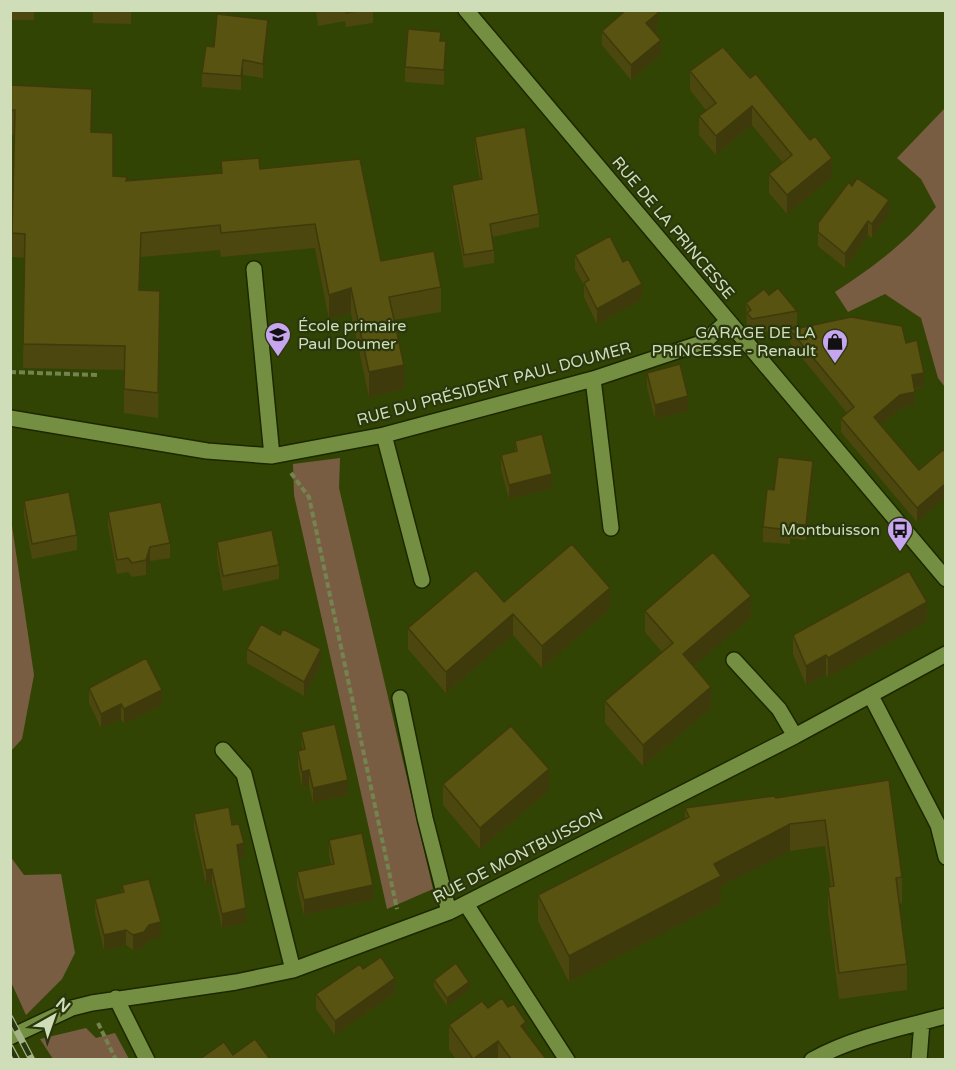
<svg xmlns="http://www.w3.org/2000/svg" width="956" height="1070" font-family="'Varela Round',sans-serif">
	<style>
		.green { fill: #795d43 }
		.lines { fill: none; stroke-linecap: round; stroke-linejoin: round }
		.minor-casing { stroke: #1c2800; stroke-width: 18 }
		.path { stroke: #73844f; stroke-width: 4; stroke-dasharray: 6 3; stroke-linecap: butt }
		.minor { stroke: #748f42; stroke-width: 15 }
		.rail-casing { stroke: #a3b386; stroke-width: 7 }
		.rail { stroke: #2a370e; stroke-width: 4.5; stroke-dasharray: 14; stroke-linecap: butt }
		.wall { fill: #4c470e }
		.shaded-wall { fill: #3e3a0b }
		.building { fill: #585310; stroke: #3e3a0b; stroke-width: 1.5 }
		.labels { text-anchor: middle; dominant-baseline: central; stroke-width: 4.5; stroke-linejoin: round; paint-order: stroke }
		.street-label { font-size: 16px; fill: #cfdeb8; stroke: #2a370e }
		.poi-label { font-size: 16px; fill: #cfdeb8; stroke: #2a370e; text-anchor: end }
	</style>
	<rect width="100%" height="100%" fill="#324404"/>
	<path class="green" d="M945 108V387L938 378 921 318 885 294 848 312 835 292C876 265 903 245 936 207L921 179 897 158Z
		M340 458 339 488 433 889 387 909 294 495 293 464Z
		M11 519 34 675 22 739 11 751Z
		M10 856 24 875 61 874 75 953 62 979 26 1015 11 982Z
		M86 1028 96 1038 115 1033 129 1059H53L40 1039Z"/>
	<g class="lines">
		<defs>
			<path id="minor" d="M466 10 946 579
				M254 269 272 456
				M593 379 611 528
				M10 418 207 451 272 456 384 435 593 379 704 342 728 321
				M384 435 422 580
				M734 660 779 709 795 736
				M871 696 938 825 946 857
				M400 698 425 818 449 912
				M223 750 244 774 293 970
				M466 904 567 1060
				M116 998 147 1060
				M10 1037 72 1008 92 1003 236 982 293 970 449 912 795 736 946 654
				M812 1060C853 1037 901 1028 946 1016
				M919 1060 922 1022"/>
		</defs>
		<use href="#minor" class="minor-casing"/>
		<path class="path" d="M10 372 97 375
			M291 473 309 497 397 909
			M98 1023 116 1060"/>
		<use href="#minor" class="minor"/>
		<defs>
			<path id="rail" d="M10 1018 32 1060
				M10 1047 17 1060"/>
		</defs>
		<use href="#rail" class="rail-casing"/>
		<use href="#rail" class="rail"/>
	</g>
	<path class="wall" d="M10 10H34V20H10Z
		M93 10H131V24L93 23Z
		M316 10H373V23L346 27 345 21 318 26Z
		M658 28 654 31 661 55 631 80 602 45V31Z
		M268 34 263 78 243 75 241 90 202 87V73Z
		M723 47 832 177 787 214 769 193V174L783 163 752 125 716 155 699 135V116L706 110 690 90V71Z
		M446 56 444 85 405 82V67Z
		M10 85 91 132 113 176 127 181 221 173V161L260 169 381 261 441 287V312L394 320 404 389 369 397 351 313 329 319 315 248 221 257 220 250 141 257 140 290 160 315 158 418 124 413V370L23 368 25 258 12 257 15 135H10Z
		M475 137 539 214V227L492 237 494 250V263L464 268 452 198V185L480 180 475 150Z
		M852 186 889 214 872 238 868 235 845 268 818 246V223Z
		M575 255 642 299 597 324 584 297V285L575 269Z
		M769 295 797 311V326L752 334 747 328 746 303Z
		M790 330 906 343 924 386 915 389V405L900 409 881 425 919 470 917 522 841 432V418L847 413 790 343Z
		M647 373 688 411 655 419 647 387Z
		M515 441 552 488 509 499 501 469V455L515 452Z
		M813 476 806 540 790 538V544L763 542V527L774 490Z
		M24 501 77 535V550L32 559 24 516Z
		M108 512 170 543V558L150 561 146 575 132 577 128 572 117 574 108 526Z
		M217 542 279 565V579L223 591 217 557Z
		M504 602 610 609 542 668 513 635 446 693 408 649V628Z
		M645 611 751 617 693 666 711 708 643 766 605 723V701L662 652 645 632Z
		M927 621 828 677 826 674 806 685 793 654V635Z
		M280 635 321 664 304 696 247 663V649Z
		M89 688 162 705 124 724 121 719 101 728 89 703Z
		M301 732 348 795 313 803 309 785 302 787 298 766V751L302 750Z
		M889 780 902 877V903L899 904 907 964V990L839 999 828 913V887H831L825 846 790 851 721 886V903L569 982 538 921V895L685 819V808L776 798Z
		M443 784 549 790 480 849 443 805Z
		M194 814 232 825 244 858 239 859 246 923 222 928 212 883 206 884 194 829Z
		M329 840 373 899 304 915 297 887V872L331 864 329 855Z
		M122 885 161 937 149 940 144 947 133 950 126 945 104 950 95 913V899L122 892Z
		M363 969 395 993 335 1035 316 1009V994Z
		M434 980 469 990 447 1006 434 987Z
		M488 1008 526 1032 546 1059H456L449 1050V1025Z"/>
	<path class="shaded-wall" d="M658 13V28L646 38V23Z
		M268 20V34L263 78V64Z
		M661 40V55L631 80V65Z
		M446 41V56L444 85V70Z
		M243 60V75L241 90V76Z
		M752 106V125L716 155V136Z
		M832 158V177L787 214V195Z
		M889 200V214L872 238V224Z
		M868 221V235L845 268V254Z
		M141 233V257L139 314V290Z
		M642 284V299L597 324V309Z
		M351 288V313L329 319V295Z
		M404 365V389L369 397V372Z
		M924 373V386L912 389V375Z
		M915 392V405L900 409 874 431V417L900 395Z
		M688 396V411L655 419V405Z
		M813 461V476L806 540V525Z
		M552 474V488L509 499V485Z
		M945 484V498L917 522V508Z
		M150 547V561L146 575V560Z
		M610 588V609L542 668V646Z
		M751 596V617L683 675V654Z
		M927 602V621L828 677V658Z
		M513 614V635L446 693V672Z
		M321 649V664L304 696V682Z
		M826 655V674L806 685V666Z
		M711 687V708L643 766V745Z
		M162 690V705L124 724V709Z
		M121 704V719L101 728V714Z
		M549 769V790L480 849V828Z
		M309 770V785L302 787V772Z
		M348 780V795L313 803V788Z
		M790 824V851L721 886V903L569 982V956L714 864Z
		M244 843V858L237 859V845Z
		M212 869V883L206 884V870Z
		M373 885V899L304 915V900Z
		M246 908V923L222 928V914Z
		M161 922V937L149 940 144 947 133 950V935L149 925Z
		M126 930V945L104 950V935Z
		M395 978V993L335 1035V1021Z
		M469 982V990L447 1006V998Z
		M526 1022V1048L521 1026Z
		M498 1041V1059H473Z"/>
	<path class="building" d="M345 10H364L346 13Z
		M626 10H656L658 13 646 23 661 40 631 65 602 31Z
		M217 14 268 20 263 64 243 60 241 76 202 73 206 46 214 47Z
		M408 29 441 32 440 41H446L444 70 405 67Z
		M723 47 750 78 756 74 810 140 815 136 832 158 787 195 769 174 792 155 752 106 716 136 699 116 716 103 690 71Z
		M10 85 92 89 91 132 113 133V176L127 177 126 181 222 173 221 161 259 158 260 169 360 159 381 261 434 251 441 287 389 297 404 365 369 372 351 288 329 295 315 224 221 233 220 225 141 233 139 290 160 291 158 393 124 389 125 346 23 344 25 234 12 233 15 110H10Z
		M525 127 539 214 490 224 494 250 464 255 452 185 482 179 475 137Z
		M857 178 889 200 872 224 868 221 845 254 818 232V223L849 182 852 186Z
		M610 236 623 262 628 259 642 284 597 309 584 283 589 280 575 255Z
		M778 288 797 311 752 319 747 313 751 310 746 303 764 289 769 295Z
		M851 317 902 326 906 343 917 340 924 373 912 375 915 392 900 395 874 417 919 470 943 450 945 452V484L917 508 841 418 854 407 790 330Z
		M680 364 688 396 655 405 647 373Z
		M542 434 552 474 509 485 501 455 517 451 515 441Z
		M778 457 813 461 806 525 790 524V530L763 527 767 489 774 490Z
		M69 492 77 535 32 544 24 501Z
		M161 502 170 543 150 547 146 560 132 563 128 558 117 560 108 512Z
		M272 530 279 565 223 576 217 542Z
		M572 544 610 588 542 646 513 614 446 672 408 628 476 570 504 602Z
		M713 552 751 596 683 654 711 687 643 745 605 701 673 643 645 611Z
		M909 571 927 602 828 658 826 655 806 666 793 635Z
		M261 624 280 635 283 629 321 649 304 682 247 649Z
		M146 658 162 690 124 709 121 704 101 714 89 688Z
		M335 724 348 780 313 788 309 770 302 772 298 751 305 749 301 732Z
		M511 726 549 769 480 828 443 784Z
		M889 780 902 877 896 878 907 964 839 973 828 887 834 886 825 820 790 824 714 864 721 876 569 956 538 895 689 817 685 808 774 796 776 798Z
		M229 807 232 825 239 824 244 843 237 845 246 908 222 914 212 869 206 870 194 814Z
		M362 833 373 885 304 900 297 872 334 864 329 840Z
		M149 879 161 922 149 925 144 932 133 935 126 930 104 935 95 899 124 892 122 885Z
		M381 957 395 978 335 1021 316 994 360 964 363 969Z
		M456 963 469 982 447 998 434 980Z
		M502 998 508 1007 514 1004 526 1022 521 1026 546 1059H511L498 1041 473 1059 449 1025 482 1001 488 1008Z
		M255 1039 270 1059H200L224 1042 233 1055Z"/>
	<defs>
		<symbol id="school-pin" viewBox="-11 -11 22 30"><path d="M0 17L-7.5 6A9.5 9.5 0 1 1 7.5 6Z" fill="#c8a6ef" stroke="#2a370e"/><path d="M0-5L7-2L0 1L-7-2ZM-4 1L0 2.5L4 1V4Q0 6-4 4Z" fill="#111"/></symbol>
		<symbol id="shop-pin" viewBox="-11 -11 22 30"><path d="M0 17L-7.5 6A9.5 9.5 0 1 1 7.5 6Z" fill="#c8a6ef" stroke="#2a370e"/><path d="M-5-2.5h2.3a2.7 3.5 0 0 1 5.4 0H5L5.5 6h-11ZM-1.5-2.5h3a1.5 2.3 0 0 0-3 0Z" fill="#111"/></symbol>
		<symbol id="bus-pin" viewBox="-11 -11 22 30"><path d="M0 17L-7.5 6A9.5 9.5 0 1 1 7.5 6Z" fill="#c8a6ef" stroke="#2a370e"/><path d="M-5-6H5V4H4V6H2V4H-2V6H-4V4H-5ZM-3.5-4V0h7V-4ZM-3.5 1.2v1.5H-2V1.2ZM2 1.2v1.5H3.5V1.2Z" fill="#111"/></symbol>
	</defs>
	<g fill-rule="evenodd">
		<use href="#school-pin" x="263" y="320" width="30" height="40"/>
		<use href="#shop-pin" x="820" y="327" width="30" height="40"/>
		<use href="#bus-pin" x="885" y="515" width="30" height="40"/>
	</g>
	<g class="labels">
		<g class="street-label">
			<text transform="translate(673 228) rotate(50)">RUE DE LA PRINCESSE</text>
			<text transform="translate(494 384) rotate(-15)">RUE DU PRÉSIDENT PAUL DOUMER</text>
			<text transform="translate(518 856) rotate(-27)">RUE DE MONTBUISSON</text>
		</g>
		<g class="poi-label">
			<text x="298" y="326" text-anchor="start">École primaire<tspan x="298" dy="18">Paul Doumer</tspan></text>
			<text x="816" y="333">GARAGE DE LA<tspan x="816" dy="18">PRINCESSE - Renault</tspan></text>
			<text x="880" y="530">Montbuisson</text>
		</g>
	</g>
	<rect width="956" height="1070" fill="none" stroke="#cfdeb8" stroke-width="24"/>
	<g transform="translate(54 1016) rotate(40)" stroke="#2a370e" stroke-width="4.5" paint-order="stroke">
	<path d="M0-4.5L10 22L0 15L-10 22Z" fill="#cfdeb8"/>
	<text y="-9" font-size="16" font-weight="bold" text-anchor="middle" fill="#cfdeb8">N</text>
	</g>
</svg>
